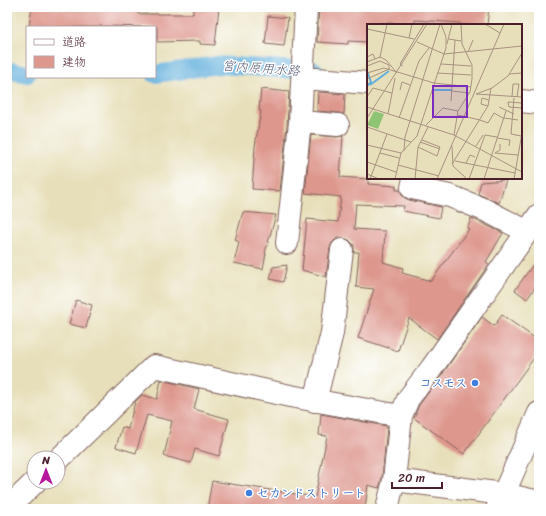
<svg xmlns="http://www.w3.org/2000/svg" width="546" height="516" font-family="Sriracha,'Klee One',sans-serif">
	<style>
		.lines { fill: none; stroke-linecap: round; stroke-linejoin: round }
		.canal { stroke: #63b0dc; stroke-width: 18 }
		.building { fill: #dd978d }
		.minor-casing { stroke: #81625d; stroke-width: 24 }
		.highway-casing { stroke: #81625d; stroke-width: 24 }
		.minor { stroke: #fff; stroke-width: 22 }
		.highway { stroke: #fff; stroke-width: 22 }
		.shop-dot { fill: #3f7fe0; stroke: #fff; stroke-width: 1.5 }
		.labels { text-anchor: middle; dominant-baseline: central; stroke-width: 3; stroke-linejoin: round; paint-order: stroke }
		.shop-label { font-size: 12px; font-weight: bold; fill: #366cbe; stroke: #fff; text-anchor: end }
		.water-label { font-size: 13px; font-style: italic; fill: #545972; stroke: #fff }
		.inset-river { fill: none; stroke: #63b0dc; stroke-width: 2 }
		.inset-road { fill: none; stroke: #a89280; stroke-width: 1 }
		.view { fill: #7b2cbf; fill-opacity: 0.15; stroke: #7b2cbf; stroke-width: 2 }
		.inset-edge { fill: none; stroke: #4a1f2b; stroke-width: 2 }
	</style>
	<rect width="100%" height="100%" fill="#fff"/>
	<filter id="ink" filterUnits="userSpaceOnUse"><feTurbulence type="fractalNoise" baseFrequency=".025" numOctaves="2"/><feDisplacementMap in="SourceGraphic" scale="8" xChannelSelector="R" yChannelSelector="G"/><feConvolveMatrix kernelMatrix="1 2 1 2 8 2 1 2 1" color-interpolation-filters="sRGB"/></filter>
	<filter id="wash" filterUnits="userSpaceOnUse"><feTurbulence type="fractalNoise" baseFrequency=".012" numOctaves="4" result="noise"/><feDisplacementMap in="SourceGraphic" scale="16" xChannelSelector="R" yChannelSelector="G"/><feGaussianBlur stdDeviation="0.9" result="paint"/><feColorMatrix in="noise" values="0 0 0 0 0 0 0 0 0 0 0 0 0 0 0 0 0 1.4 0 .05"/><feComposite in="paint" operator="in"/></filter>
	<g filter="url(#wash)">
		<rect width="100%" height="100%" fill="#e7dfb9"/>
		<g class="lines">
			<path class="canal" d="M7 70 27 74
				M155 74 218 65 315 71"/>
		</g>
		<g id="blocks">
			<path class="building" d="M32 7H138V14H193V7H219L215 45 200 44V41L157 42V27L99 26 98 27H29Z
				M319 7H489L487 25H460V23L415 20V24L379 23V25H368V42L348 41V44L317 42Z
				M268 16 288 18 284 46 265 44Z
				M261 89 289 92 287 126 280 191 252 189 255 146 261 111 259 110Z
				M318 92 345 94 344 114 339 113 317 111Z
				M311 135 337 137 343 136 340 177 368 179V184L396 186V190H400L403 197 409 200 441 207 439 218 403 211 404 206 356 204 354 229 385 231 383 262 403 268 402 273 431 281 469 229 467 228 470 222 471 218 503 233 486 262 489 264 437 339 409 318 398 351 358 338 374 289 356 287 359 252H354V245L349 240 343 238H337L332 243 330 248 326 277 302 270 307 219 338 222 341 197 305 193Z
				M506 180 499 203 478 194 481 182Z
				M243 212 276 215 265 253H266L263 269 234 263 239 242 235 240Z
				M539 256V291L534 289 527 299 515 290Z
				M287 265 283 282 270 279 273 267Z
				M76 300 92 305 86 328 69 324Z
				M502 315 539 341V351L464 454 414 418 419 405 441 376 482 317 494 326Z
				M161 380 199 389 194 409 229 419 219 456 195 449 191 463 164 456 172 421 147 415 136 453 116 447 122 427 128 429 135 402 142 395 157 399Z
				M321 414 387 426 382 478 379 488 368 485 365 509H207L212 481 315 497 327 436 319 435Z"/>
		</g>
	</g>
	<g filter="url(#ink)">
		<use href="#blocks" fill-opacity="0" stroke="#81625d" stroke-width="1"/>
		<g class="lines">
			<defs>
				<path id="minor" d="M303 78 368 83
					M521 101 539 103
					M300 122 338 125
					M414 178 412 188 450 196 485 210 528 232
					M287 243 300 122 306 7
					M315 401 332 333 342 250
					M58 460 154 366 290 396 401 416
					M394 480 504 494 539 502
					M7 509 35 482
					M387 509 394 480 401 416 408 399 431 369 539 215"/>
				<path id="highway" d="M497 509 539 413"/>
			</defs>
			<use href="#minor" class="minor-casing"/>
			<use href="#highway" class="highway-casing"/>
			<use href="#minor" class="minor"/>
			<use href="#highway" class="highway"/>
		</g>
	</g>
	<g class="shop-dot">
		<circle cx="475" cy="383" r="4"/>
		<circle cx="249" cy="493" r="4"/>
	</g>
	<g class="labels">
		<g class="shop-label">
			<text x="467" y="383">コスモス</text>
			<text x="257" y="493" text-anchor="start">セカンドストリート</text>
		</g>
		<g class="water-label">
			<text transform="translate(261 68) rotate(4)">宮内原用水路</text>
		</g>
	</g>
	<g transform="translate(367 24)">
		<rect width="155" height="155" fill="#e7dfb9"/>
		<path d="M7 87 17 90 11 105 0 101Z" fill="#8fc475"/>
		<path class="inset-river" d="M0 47 4 58 0 62M3 61 22 47M66 66H85"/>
		<path class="inset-road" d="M118 0 133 9M0 5 47 15M42 14 45 0M82 15 94 17M50 18 77 30 155 22M80 20 85 0M101 28 106 16M0 33 6 30 8 35M13 33 20 0M13 33 19 36 30 49M0 38 13 33M74 40 104 42M0 42 13 37 22 41V45M36 42 33 40 57 0M0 49 17 44 67 59 104 63M70 49 104 51M142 50 155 49M0 55 22 45M33 66 35 58 43 61M85 67 102 69M109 70 125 64 141 52 155 29M109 70 155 73M0 73 6 64 25 69M145 73 146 60H152L150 73M147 74 144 110 154 112M84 77 88 16M121 82 114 80 115 74 122 76M0 83 87 111 155 148M132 83 147 90M155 84 142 83 141 78 155 79M21 90 28 54M91 91 113 96M0 94 60 0M32 94 52 37 62 24M137 94 151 96M113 96 121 99 127 89 136 94M59 101 76 84 91 87M0 103 44 118M87 111 91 87 103 68 105 55V41L95 20 94 0M130 114 143 116 142 122M53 118 73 125M133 120V126L128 129 151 131M0 121 34 129M85 122 86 142 100 155M109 122 116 111M51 123 70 132 73 123 55 116M37 127 38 113 73 0M13 129 32 134M88 137 148 149M0 138 29 148M99 139 103 131 108 133M85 140 121 82 124 64M31 141 72 152M0 150 12 155M3 155 20 110M28 155 34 129 50 112 79 24V13L74 0M48 155 51 123 61 103M70 155 137 0M102 155 118 111 130 113M117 155 139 87M147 155 155 109"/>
		<path class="view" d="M66 62H100V93H66Z"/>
		<rect width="155" height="155" class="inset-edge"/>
	</g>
	<rect width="546" height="516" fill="none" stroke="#fff" stroke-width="24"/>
	<rect x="26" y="26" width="130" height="52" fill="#ffffff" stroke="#b7a5aa"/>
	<rect x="34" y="39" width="20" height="6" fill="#ffffff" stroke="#b7a5aa"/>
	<text x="62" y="46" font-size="12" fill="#4a1f2b">道路</text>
	<rect x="34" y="56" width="20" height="12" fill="#dd978d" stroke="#b7a5aa"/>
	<text x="62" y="66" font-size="12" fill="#4a1f2b">建物</text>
	<g transform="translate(46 470)"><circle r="19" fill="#ffffff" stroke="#b7a5aa"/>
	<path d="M0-3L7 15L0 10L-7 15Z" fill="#b5179e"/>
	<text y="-6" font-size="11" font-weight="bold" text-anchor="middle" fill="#4a1f2b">N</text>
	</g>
	<path d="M392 482v6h50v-6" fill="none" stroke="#4a1f2b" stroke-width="2"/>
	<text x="398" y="482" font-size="12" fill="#4a1f2b" stroke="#ffffff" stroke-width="3" paint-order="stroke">20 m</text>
</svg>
